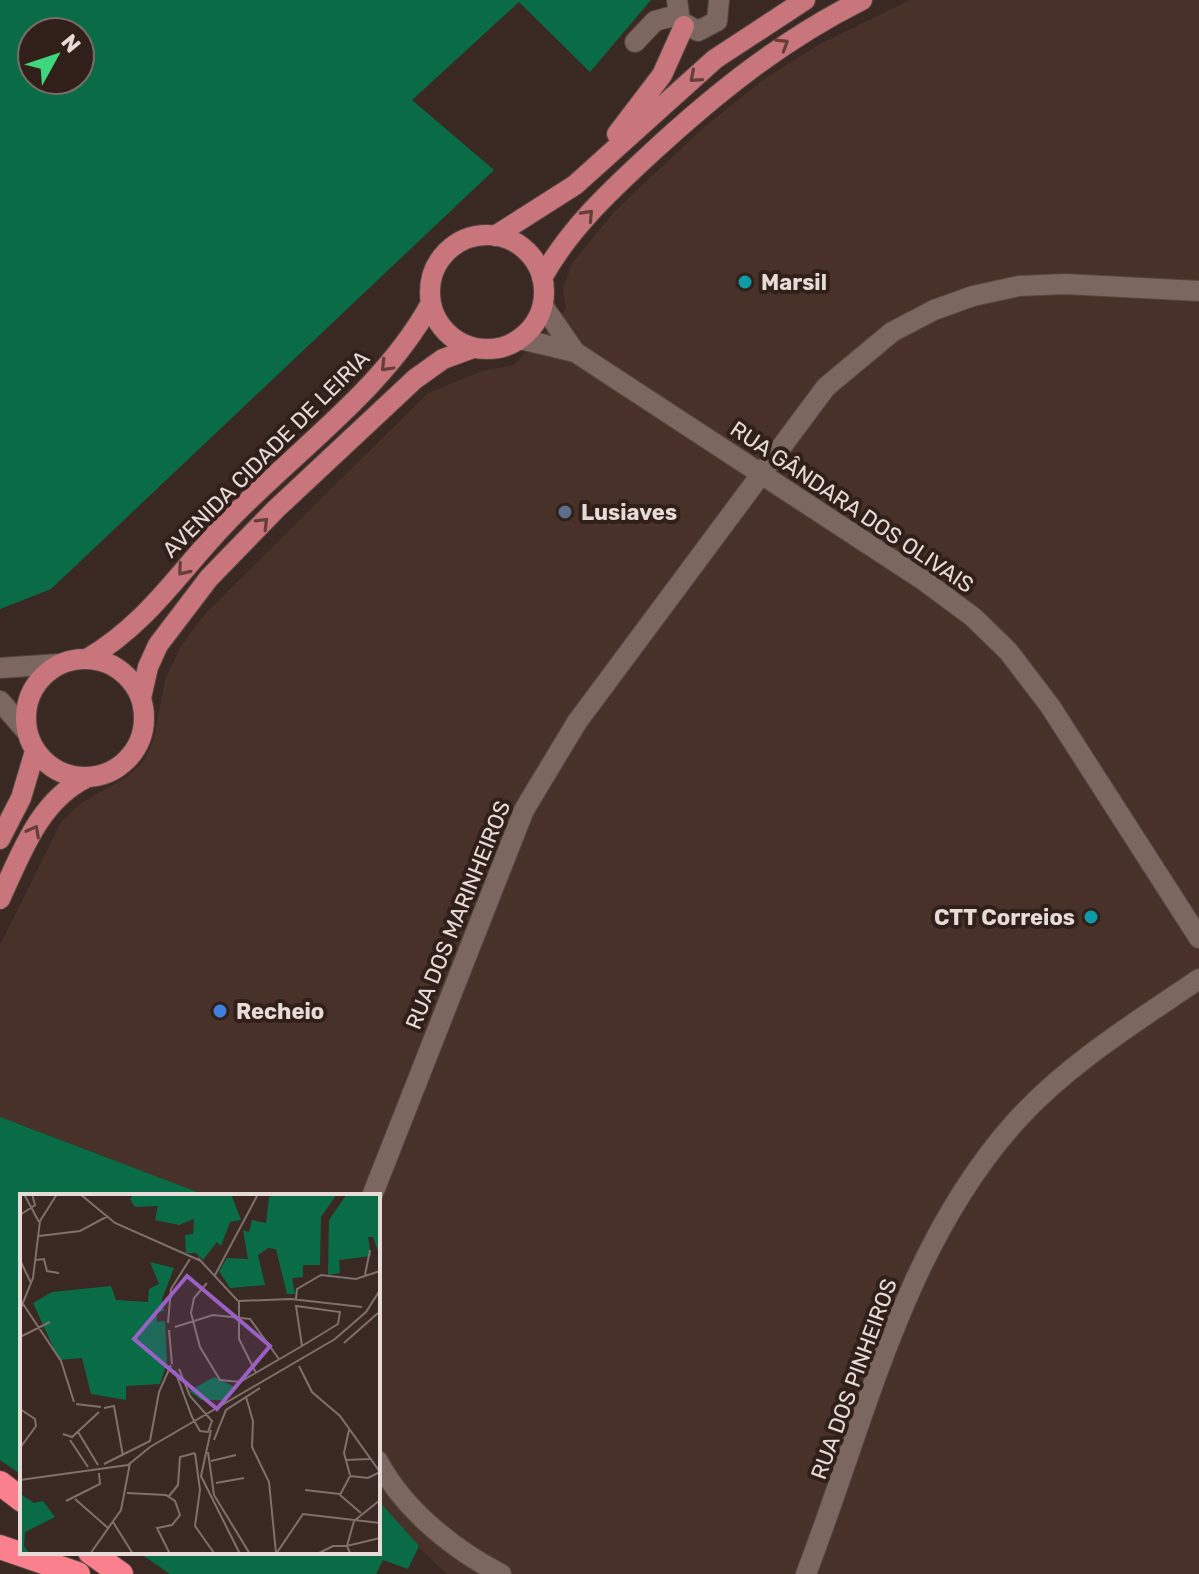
<svg xmlns="http://www.w3.org/2000/svg" width="1199" height="1574" font-family="Rubik,sans-serif">
	<style>
		.built { fill: #483129 }
		.forest { fill: #0a6c47; fill-rule: evenodd }
		.lines { fill: none; stroke-linecap: round; stroke-linejoin: round }
		.street-casing { stroke: #544641; stroke-width: 22 }
		.primary-casing { stroke: #544641; stroke-width: 22 }
		.highway-casing { stroke: #544641; stroke-width: 26 }
		.street { stroke: #7b6760; stroke-width: 20 }
		.primary { stroke: #c8767b; stroke-width: 20 }
		.highway { stroke: #fb808d; stroke-width: 24 }
		.oneway { stroke: #653e3b }
		.culture-dot { fill: #0f9aa8; stroke: #302019; stroke-width: 3 }
		.service-dot { fill: #5c6f8a; stroke: #302019; stroke-width: 3 }
		.shop-dot { fill: #3f7fe0; stroke: #302019; stroke-width: 3 }
		.labels { text-anchor: middle; dominant-baseline: central; stroke-width: 8; stroke-linejoin: round; paint-order: stroke }
		.poi-label { font-size: 22px; font-weight: bold; fill: #e6dbd6; stroke: #302019; text-anchor: start }
		.street-label { font-size: 22px; fill: #e6dbd6; stroke: #302019 }
		.inset-road { fill: none; stroke: #7f706b; stroke-width: 2 }
		.view { fill: #9b60c6; fill-opacity: 0.15; stroke: #9b60c6; stroke-width: 4 }
		.inset-edge { fill: none; stroke: #e6dbd6; stroke-width: 4 }
	</style>
	<rect width="100%" height="100%" fill="#3a2923"/>
	<path class="built" d="M910 0H1199V1574H447L403 1532 378 1500V1196H208L0 1117V945L61 822 81 803 127 777 144 761 153 741 166 677 181 646 206 613 428 393 482 371 514 365 566 309 563 289 572 263 614 212 701 130 764 79 820 44Z"/>
	<path class="forest" d="M0 0H651L590 72 519 2 412 100 494 170 51 589 0 609ZM32 32H80V80H32Z
		M0 1117 208 1196H22V1475L0 1460Z
		M378 1500 419 1546 408 1569 383 1560 376 1574H170L138 1552H378Z"/>
	<g class="lines">
		<defs>
			<path id="street" d="M677 0 680 21 698 31 717 21 719 0
				M635 42 655 21 677 15
				M543 306 575 352
				M520 339 575 352 923 580 973 617 1008 651 1050 706 1199 938
				M0 668 59 664
				M0 701 27 732
				M372 1196 524 810 577 722 826 387 892 332 934 310 973 296 1019 286 1065 284 1199 291
				M378 1461C403 1509 454 1550 501 1574
				M806 1574C866 1419 903 1246 1017 1120 1069 1063 1136 1022 1199 979"/>
			<path id="primary" d="M617 134 662 75 684 26
				M430 292a57 57 0 1 1 114 0a57 57 0 1 1-114 0Z
				M495 236 575 185 715 59 805 0
				M542 278C569 229 610 191 650 154 716 93 782 40 862 0
				M26 718a59 59 0 1 1 118 0a59 59 0 1 1-118 0Z
				M87 659C147 624 178 573 225 524 293 452 383 391 431 303
				M141 698 148 667 158 645 209 578 276 509 415 379 443 359 473 348
				M0 839 21 798 35 751
				M0 899C21 854 39 801 86 778"/>
			<path id="highway" d="M0 1483 22 1500
				M0 1547 78 1574
				M90 1552 121 1574"/>
		</defs>
		<use href="#street" class="street-casing"/>
		<use href="#primary" class="primary-casing"/>
		<use href="#highway" class="highway-casing"/>
		<use href="#street" class="street"/>
		<use href="#primary" class="primary"/>
		<use href="#highway" class="highway"/>
	</g>
	<defs><path id="oneway-chevron" d="M-2-3.5L2.5 0L-2 3.5" fill="none" stroke-width="1.6" stroke-linecap="round" stroke-linejoin="round" transform="scale(2)"/></defs>
	<g class="oneway">
		<use href="#oneway-chevron" transform="translate(783 44) rotate(-32)"/>
		<use href="#oneway-chevron" transform="translate(695 77) rotate(139)"/>
		<use href="#oneway-chevron" transform="translate(588 215) rotate(-47)"/>
		<use href="#oneway-chevron" transform="translate(386 366) rotate(134)"/>
		<use href="#oneway-chevron" transform="translate(263 523) rotate(-45)"/>
		<use href="#oneway-chevron" transform="translate(183 570) rotate(130)"/>
		<use href="#oneway-chevron" transform="translate(34 831) rotate(-62)"/>
	</g>
	<g class="culture-dot">
		<circle cx="745" cy="282" r="8"/>
		<circle cx="1091" cy="917" r="8"/>
	</g>
	<circle class="service-dot" cx="565" cy="512" r="8"/>
	<circle class="shop-dot" cx="220" cy="1011" r="8"/>
	<g class="labels">
		<g class="poi-label">
			<text x="761" y="282">Marsil</text>
			<text x="581" y="512">Lusiaves</text>
			<text x="1075" y="917" text-anchor="end">CTT Correios</text>
			<text x="236" y="1011">Recheio</text>
		</g>
		<g class="street-label">
			<text transform="translate(266 454) rotate(-45)">AVENIDA CIDADE DE LEIRIA</text>
			<text transform="translate(852 507) rotate(34)">RUA GÂNDARA DOS OLIVAIS</text>
			<text transform="translate(458 915) rotate(-68)">RUA DOS MARINHEIROS</text>
			<text transform="translate(854 1379) rotate(-70)">RUA DOS PINHEIROS</text>
		</g>
	</g>
	<g transform="translate(20 1194)">
		<rect width="360" height="360" fill="#3a2923"/>
		<path d="M114 0H211L221 26 210 28 201 52 197 48 183 66 176 59H166L165 41 173 40 174 25 159 31 135 26 138 12 115 13 110 5ZM259 0H317L301 23 300 71H283V83L272 84 275 100H267L256 55 248 54 238 61 245 91 210 94 199 77 207 64 228 65 223 36 229 38 232 26 246 29 249 3ZM327 0H360V63L353 43H348L351 62 319 66 320 79 308 81 309 26ZM130 68 154 74 142 105 144 117 137 118V128L145 127 147 168 140 190 106 192V206L71 200 62 164 39 166 13 109 32 98 91 92 96 106 128 108 129 95 139 90ZM194 183 215 193 204 206H181L169 197ZM2 301 14 309 23 307 35 323 5 338 4 352 10 360H0Z" fill="#0a6c47"/>
		<path class="inset-road" d="M4 0 19 28M60 0 95 29 181 67M0 21 15 11 12 0M19 42 60 37 88 22M178 64 218 107M0 66 11 89M16 66 24 65 27 77 39 79M195 81 238 0M345 81 350 56M187 89 174 104 171 119 180 153 200 186 220 188 282 152 318 130 320 118 276 112 282 152M276 105 277 95 301 81 336 85 360 77M218 107 271 105 342 113M219 108V145L236 179M3 110 41 167 54 208M0 116 13 84 20 27 37 0M148 129 151 95 170 65M155 133 193 121 230 125 259 165M149 136 152 170M0 143 30 128M324 149 358 119M279 172 292 198 320 222 360 278M155 177 172 223 180 237 188 238 192 227 170 202 159 175M226 203 233 227 232 253 249 288 256 359M56 210 81 213M84 214 94 212 103 262M0 215 15 225 16 232 0 254M191 236 181 282 220 360M329 236 324 259 330 281M58 238 78 271M43 240 52 243 79 218M50 246 68 273M194 246 206 216 240 194M188 258 194 301 230 360M175 259 180 296 175 332 194 359M326 266 350 265M191 267 216 261M84 270 130 247 139 198 151 171M330 282 320 301 341 319M330 282 348 284 360 278M0 286 108 271 130 253 315 145 346 118 360 96M196 289 224 284M285 296 320 300M107 299 146 301 155 307 160 321 152 331 137 334 150 360M149 302 158 291 160 263 175 259M55 305 88 334M46 307 80 290 79 279M334 327 327 352 360 344M334 327 360 306M93 328 113 360M70 360 101 316 110 269M256 360 283 320 360 329M297 360 313 352H327L330 359"/>
		<path class="view" d="M167 82 250 152 197 215 114 145Z"/>
		<rect width="360" height="360" class="inset-edge"/>
	</g>
	<g transform="translate(56 56) rotate(50)"><circle r="38" fill="#302019" stroke="#796b65" stroke-width="2"/>
	<path d="M0-6L14 30L0 20L-14 30Z" fill="#3ed77d"/>
	<text y="-12" font-size="22" font-weight="bold" text-anchor="middle" fill="#e6dbd6">N</text>
	</g>
</svg>
